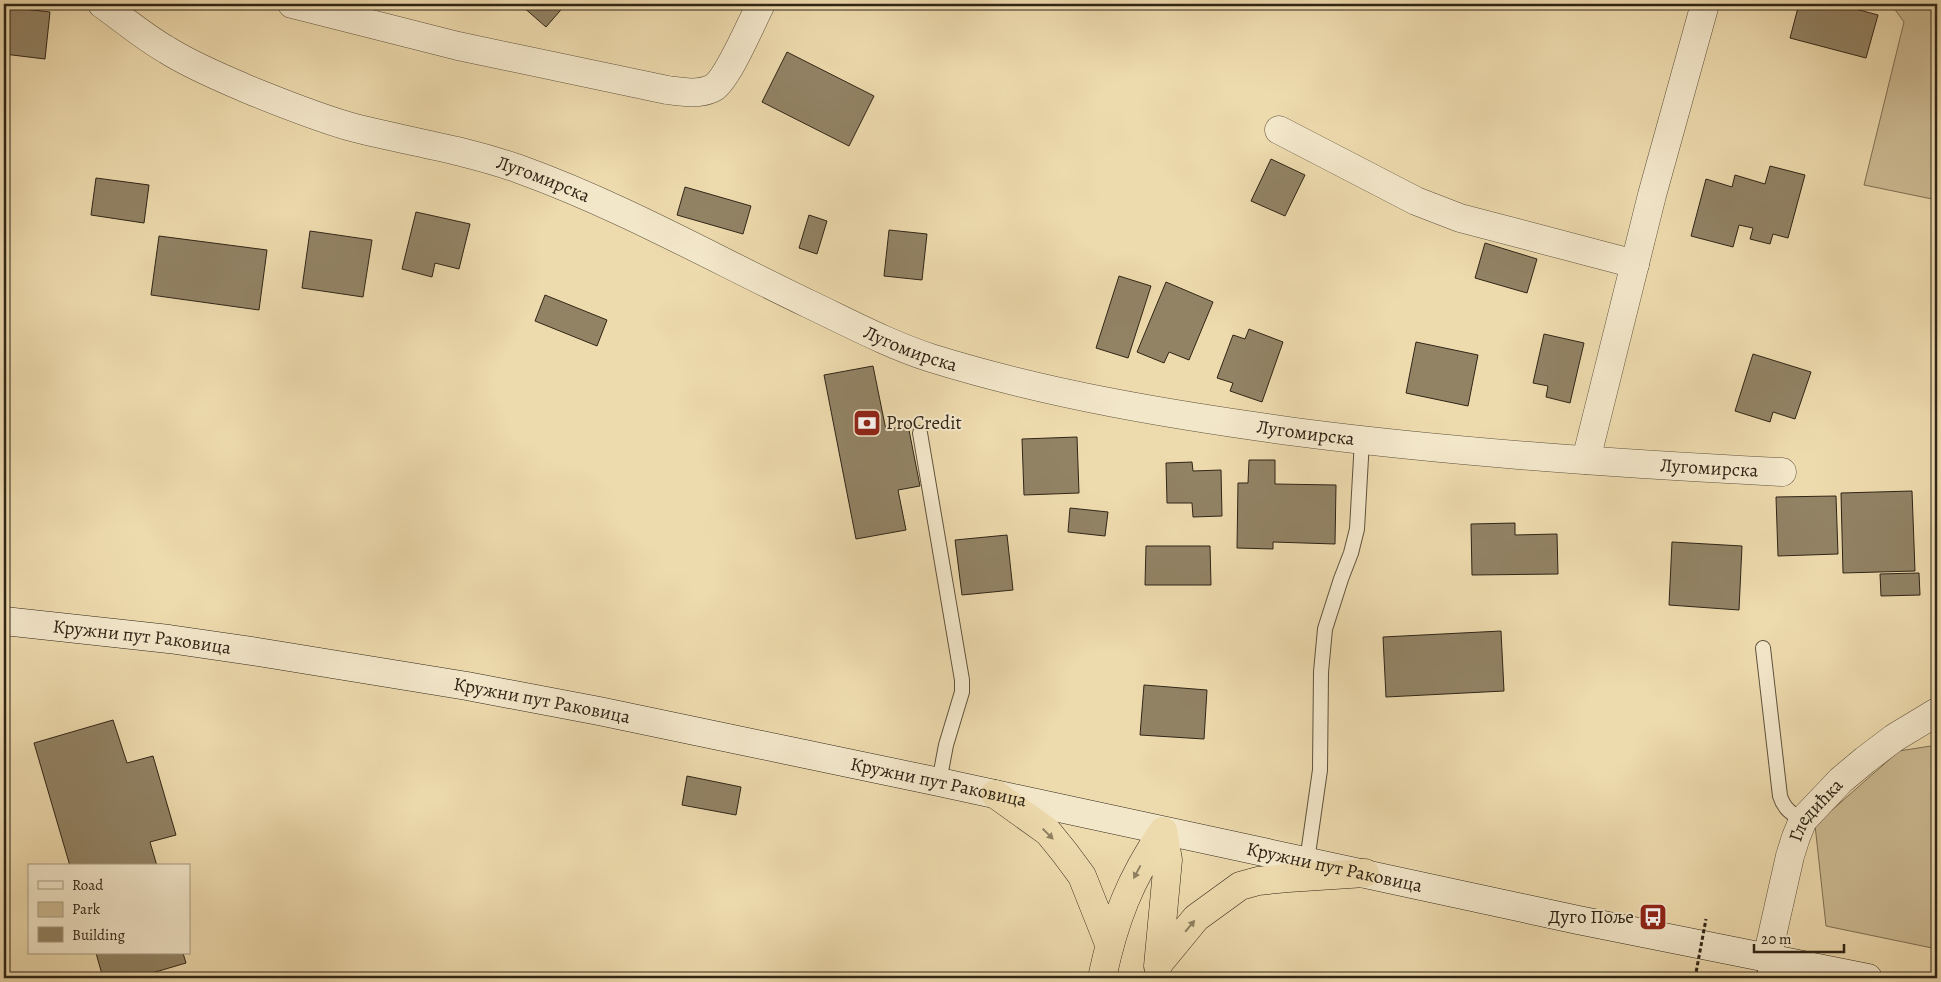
<svg xmlns="http://www.w3.org/2000/svg" width="1941" height="982" font-family="Alegreya,serif">
	<style>
		.green { fill: #cdbb93; stroke: #7e7054 }
		.building { fill: #928365; stroke: #302516 }
		.lines { fill: none; stroke-linecap: round; stroke-linejoin: round }
		.service-casing { stroke: #5f523c; stroke-width: 16 }
		.minor-casing { stroke: #5f523c; stroke-width: 29 }
		.secondary-casing { stroke: #302516; stroke-width: 29 }
		.motorway-casing { stroke: #302516; stroke-width: 29 }
		.service { stroke: #f3e7ca; stroke-width: 14 }
		.minor { stroke: #f3e7ca; stroke-width: 28 }
		.secondary { stroke: #f3e7ca; stroke-width: 28 }
		.motorway { stroke: #eddaad; stroke-width: 28 }
		.path-bridge { stroke: #302516; stroke-width: 3; stroke-dasharray: 4 2.5; stroke-linecap: butt }
		.oneway { fill: #8e8062 }
		.labels { text-anchor: middle; dominant-baseline: central; stroke-width: 4; stroke-linejoin: round; paint-order: stroke }
		.street-label { font-size: 19px; fill: #302516; stroke: #f3e7ca }
		.poi-label { font-size: 19px; fill: #302516; stroke: #f3e7ca; text-anchor: start }
	</style>
	<rect width="100%" height="100%" fill="#eddaad"/>
	<filter id="stains"><feTurbulence type="fractalNoise" baseFrequency=".004" numOctaves="4"/><feColorMatrix values="0 0 0 0 .2 0 0 0 0 .09 0 0 0 0 .02 0 0 0 .5 -.17"/></filter>
	<radialGradient id="worn" r=".72"><stop offset=".6" stop-color="#630" stop-opacity="0"/><stop offset="1" stop-color="#630" stop-opacity=".3"/></radialGradient>
	<path class="green" d="M1891 4H1937V200L1864 185 1904 22Z
		M1937 745V949L1826 926 1815 825 1899 751Z"/>
	<path class="building" d="M524 4H566L546 27 522 6Z
		M1799 4H1849L1848 7 1878 15 1866 58 1790 38Z
		M6 7 50 12 45 59 4 54Z
		M787 52 874 96 849 146 762 102Z
		M1271 159 1305 175 1285 216 1251 201Z
		M1770 166 1805 175 1788 238 1773 234 1770 244 1750 239 1753 228 1739 225 1733 247 1691 236 1706 179 1732 187 1735 175 1765 184Z
		M96 178 149 185 144 223 91 215Z
		M685 187 751 206 743 234 677 215Z
		M416 212 470 224 459 269 435 263 432 277 402 269Z
		M809 215 827 221 817 254 799 248Z
		M889 230 927 234 922 280 884 276Z
		M310 231 372 240 363 297 302 288Z
		M159 236 267 250 259 310 151 295Z
		M1485 243 1537 259 1527 293 1475 278Z
		M1119 276 1151 286 1128 358 1096 348Z
		M1166 282 1213 302 1189 360 1169 352 1164 363 1137 352Z
		M545 295 607 320 597 346 535 321Z
		M1249 329 1283 342 1262 402 1230 391 1233 383 1217 378 1233 335 1245 339Z
		M1544 334 1584 343 1570 403 1546 397 1548 386 1533 383Z
		M1416 342 1478 355 1468 406 1406 393Z
		M1753 354 1811 372 1795 419 1773 412 1770 422 1735 411Z
		M873 366 886 430 908 425 920 486 898 490 906 530 856 539 824 375Z
		M1077 437 1079 493 1024 495 1022 439Z
		M1249 460H1275V484L1336 485 1335 544 1273 542V549L1237 548 1238 483H1248Z
		M1192 462 1193 471 1221 470 1222 516 1193 517 1192 503H1167L1166 463Z
		M1912 491 1915 571 1843 573 1841 493Z
		M1836 496 1838 554 1778 556 1776 497Z
		M1070 508 1108 512 1105 536 1068 532Z
		M1515 523V535L1557 534 1558 574 1472 575 1471 524Z
		M1007 535 1013 590 962 595 955 540Z
		M1672 542 1742 546 1739 610 1669 605Z
		M1146 546H1210L1211 585H1145Z
		M1919 573 1920 595 1881 596 1880 574Z
		M1501 631 1504 691 1386 697 1383 637Z
		M1144 685 1207 690 1204 739 1140 735Z
		M113 720 127 763 153 756 176 835 150 842 157 866H70L34 743Z
		M687 776 741 787 736 815 682 805Z
		M96 953H183L186 963 135 978H103Z"/>
	<g class="lines">
		<defs>
			<path id="service" d="M920 433 962 680V692L946 745 939 782
				M1763 648 1780 796C1784 809 1792 814 1803 820
				M1307 861 1320 770 1321 672 1325 629 1341 579 1351 553 1357 529 1362 440
				M1764 978 1767 958"/>
			<g id="minor">
				<path id="s1" d="M102 4C123 19 144 37 167 50 192 66 220 77 247 89 282 103 318 118 355 128 410 142 466 150 519 169 619 205 713 258 809 304 849 323 888 344 931 358 1050 395 1172 415 1296 432 1457 453 1620 464 1782 472"/>
				<path d="M292 4 458 46 667 90C682 92 699 95 713 88 728 79 752 21 761 4"/>
				<path d="M1279 130 1416 201 1460 218 1635 264"/>
				<path d="M1586 460 1652 195 1705 4"/>
				<path id="s2" d="M1767 958 1790 856 1796 837 1803 820 1841 780 1865 760 1894 738 1937 712"/>
			</g>
			<g id="secondary">
				<path id="s3" d="M4 621 169 639 258 652 467 686 599 711 939 782 1578 920 1868 978"/>
			</g>
			<path id="motorway" d="M995 794 1048 832 1065 853 1082 876 1109 944
				M1159 963 1196 918 1240 886 1258 881 1288 878 1365 873
				M1158 966 1168 860 1163 831
				M1102 978C1114 921 1130 879 1163 831"/>
		</defs>
		<use href="#service" class="service-casing"/>
		<use href="#minor" class="minor-casing"/>
		<use href="#secondary" class="secondary-casing"/>
		<use href="#motorway" class="motorway-casing"/>
		<use href="#service" class="service"/>
		<use href="#minor" class="minor"/>
		<use href="#secondary" class="secondary"/>
		<use href="#motorway" class="motorway"/>
		<path class="path-bridge" d="M1695 978 1706 919"/>
	</g>
	<defs><path id="oneway-solid" d="M-6-.8H1V-3.2L6.5 0L1 3.2V.8H-6Z" transform="scale(1.25)"/></defs>
	<g class="oneway">
		<use href="#oneway-solid" transform="translate(1048 834) rotate(45)"/>
		<use href="#oneway-solid" transform="translate(1137 872) rotate(118)"/>
		<use href="#oneway-solid" transform="translate(1190 926) rotate(-50)"/>
	</g>
	<defs>
		<symbol id="bank-square" viewBox="-11 -11 22 22"><rect x="-9" y="-9" width="18" height="18" rx="4" fill="#8f2418" stroke="#f3e7ca"/><path d="M-6-4H6V4H-6ZM0-2.3a2.3 2.3 0 1 0 0 4.6a2.3 2.3 0 1 0 0-4.6Z" fill="#fff"/></symbol>
		<symbol id="bus-square" viewBox="-11 -11 22 22"><rect x="-9" y="-9" width="18" height="18" rx="4" fill="#8f2418" stroke="#f3e7ca"/><path d="M-5-6H5V4H4V6H2V4H-2V6H-4V4H-5ZM-3.5-4V0h7V-4ZM-3.5 1.2v1.5H-2V1.2ZM2 1.2v1.5H3.5V1.2Z" fill="#fff"/></symbol>
	</defs>
	<g fill-rule="evenodd">
		<use href="#bank-square" x="851" y="407" width="32" height="32"/>
		<use href="#bus-square" x="1637" y="901" width="32" height="32"/>
	</g>
	<g class="labels">
		<g class="street-label">
			<text stroke="none"><textPath href="#s1" startOffset="479">Лугомирска</textPath></text>
			<text stroke="none"><textPath href="#s1" startOffset="884">Лугомирска</textPath></text>
			<text stroke="none"><textPath href="#s1" startOffset="1289">Лугомирска</textPath></text>
			<text stroke="none"><textPath href="#s1" startOffset="1694">Лугомирска</textPath></text>
			<text stroke="none"><textPath href="#s3" startOffset="139">Кружни пут Раковица</textPath></text>
			<text stroke="none"><textPath href="#s3" startOffset="544">Кружни пут Раковица</textPath></text>
			<text stroke="none"><textPath href="#s3" startOffset="949">Кружни пут Раковица</textPath></text>
			<text stroke="none"><textPath href="#s2" startOffset="158">Гледићка</textPath></text>
			<text stroke="none"><textPath href="#s3" startOffset="1354">Кружни пут Раковица</textPath></text>
		</g>
		<g class="poi-label">
			<text x="886" y="423">ProCredit</text>
			<text x="1634" y="917" text-anchor="end">Дуго Поље</text>
		</g>
	</g>
	<rect width="1941" height="982" fill="none" stroke="#eddaad" stroke-width="20"/>
	<rect x="5" y="5" width="1931" height="972" fill="none" stroke="#302516" stroke-width="2.5"/>
	<rect x="10" y="10" width="1921" height="962" fill="none" stroke="#302516"/>
	<rect x="28" y="864" width="162" height="90" fill="#f3e7ca" stroke="#a59982"/>
	<rect x="38" y="881" width="25" height="8" fill="#f3e7ca" stroke="#a59982"/>
	<text x="72" y="890" font-size="15" fill="#302516">Road</text>
	<rect x="38" y="902" width="25" height="15" fill="#cdbb93" stroke="#a59982"/>
	<text x="72" y="914" font-size="15" fill="#302516">Park</text>
	<rect x="38" y="927" width="25" height="15" fill="#928365" stroke="#a59982"/>
	<text x="72" y="940" font-size="15" fill="#302516">Building</text>
	<path d="M1754 944v8h90v-8" fill="none" stroke="#302516" stroke-width="2.5"/>
	<text x="1761" y="944" font-size="15" fill="#302516" stroke="#f3e7ca" stroke-width="4" paint-order="stroke">20 m</text>
	<rect width="100%" height="100%" filter="url(#stains)"/>
	<rect width="100%" height="100%" fill="url(#worn)"/>
</svg>
